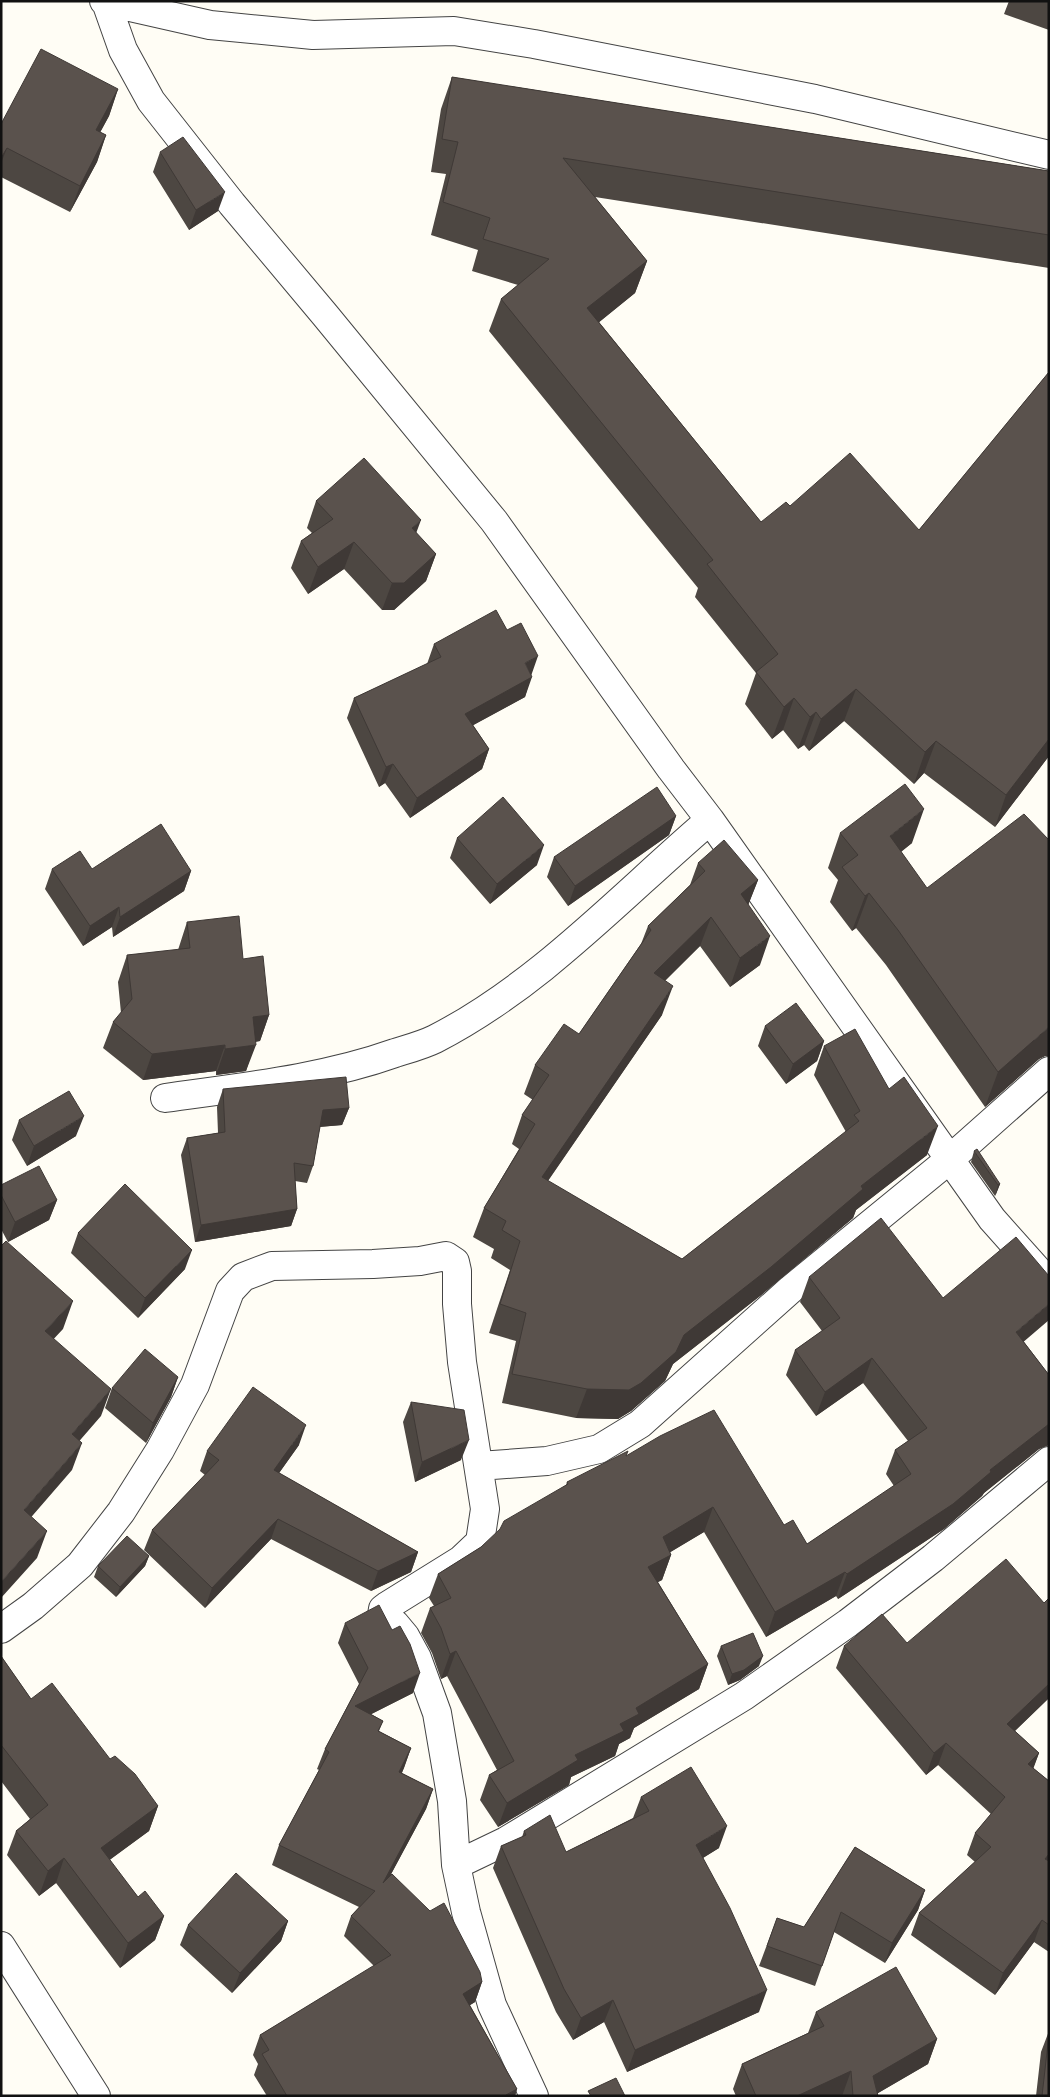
<svg xmlns="http://www.w3.org/2000/svg" width="1050" height="2097" font-family="'Roboto Serif',serif">
	<style>
		.lines { fill: none; stroke-linecap: round; stroke-linejoin: round }
		.street-casing { stroke: #444; stroke-width: 30 }
		.street { stroke: #fff; stroke-width: 28 }
		.wall { fill: #4d4742 }
		.shaded-wall { fill: #3f3936 }
		.building { fill: #5a524d; stroke: #3f3936 }
	</style>
	<rect width="100%" height="100%" fill="#fffdf5"/>
	<g class="lines">
		<defs>
			<path id="street" d="M104 1 210 25 313 35 454 31 534 44 815 99 1049 155
				M106 2 123 50 151 101 232 204 325 315 494 521 671 769 710 820 992 1219 1049 1283
				M165 1098C242 1087 322 1079 395 1053 408 1049 423 1045 435 1039 540 985 621 896 710 820
				M479 1466 547 1461 599 1449 640 1424 791 1289 950 1159 1049 1071
				M1 1629 33 1606 80 1565 121 1512 160 1450 195 1385 230 1291 243 1277 272 1266 373 1264 420 1261 446 1256 455 1262 457 1271V1304L462 1362 485 1509 480 1542 461 1560 387 1606 383 1609 382 1615 395 1624 405 1636 417 1658 437 1713 452 1801 456 1865 466 1912 492 2005 534 2096
				M456 1865 506 1841 744 1696 848 1623 933 1558 1049 1461
				M1 1946 96 2096"/>
		</defs>
		<use href="#street" class="street-casing"/>
		<use href="#street" class="street"/>
	</g>
	<path class="wall" d="M1009 1H1049V30L1004 14Z
		M452 77 1049 171V268L595 197 647 261 635 293 599 322 761 522 790 506 919 530 1049 372V756L995 827 924 773 914 784 844 721 809 751 804 745 798 749 783 730 772 739 745 704 756 673 695 597 698 588 489 331 501 299 518 285 472 271 478 250 431 235 446 174 431 172 441 109Z
		M118 89 109 116 100 132 106 135 97 162 70 212 1 177V124Z
		M160 152 218 211 189 230 153 172Z
		M316 501 416 533 436 554 426 581 394 610H382L344 569 308 594 291 568 301 541 312 533 307 528Z
		M507 630 531 676 525 697 473 725 489 749 482 769 410 818 385 783 379 787 347 718 354 698 427 664 434 644Z
		M676 816 669 835 568 906 547 877 554 857Z
		M840 833 912 843 901 852 1045 1056 1039 1059 985 1107 886 965 856 928 852 931 830 902 838 880 828 868Z
		M457 838 537 865 490 904 450 858Z
		M698 863 758 880 748 905 760 965 730 987 700 946 665 981 662 1015 548 1181 682 1259 846 1132 814 1075 824 1046 889 1089 927 1155 856 1210 853 1218 760 1296 673 1364 665 1381 631 1411 618 1419 576 1418 502 1403 516 1341 489 1333 510 1270 491 1258 494 1249 473 1237 484 1208 519 1149 512 1144 522 1115 533 1100 524 1094 535 1065 579 1034 641 944 648 926 690 885Z
		M52 869H92L191 871 184 891 113 937 112 927 83 946 45 889Z
		M187 922 243 959 269 1015 260 1041 255 1042 246 1071 216 1075V1071L143 1080 103 1048 113 1022 121 1013 118 982 127 955 178 950Z
		M765 1026 824 1041 817 1061 786 1084 758 1046Z
		M223 1089 349 1108 342 1125 320 1127 313 1166 307 1183 295 1181 297 1209 291 1226 195 1242 181 1155 187 1138 218 1133 217 1107Z
		M19 1120 76 1136 27 1166 12 1140Z
		M974 1151 1000 1184 996 1194 995 1196 971 1162Z
		M1 1185 57 1200 49 1220 8 1242 1 1229Z
		M78 1233 185 1269 138 1318 71 1253Z
		M809 1277 943 1298 1024 1342 1049 1375V1445L1039 1449 984 1493 982 1496 944 1529 838 1599 836 1596 766 1637 704 1532 670 1552 671 1555 662 1580 658 1582 708 1664 699 1689 634 1728 630 1738 619 1744 615 1756 571 1777 569 1785 498 1827 480 1800 489 1775 497 1770 447 1676 441 1679 432 1653 421 1633 430 1608 434 1606 429 1598 438 1574 481 1547 566 1485 567 1482 627 1456 784 1525 807 1544 894 1486 886 1474 895 1450 908 1441 863 1383 816 1416 786 1375 795 1350 822 1331 800 1302Z
		M178 1377 171 1397 146 1443 105 1408 112 1388Z
		M411 1402 461 1460 415 1482 403 1422Z
		M299 1445 279 1473 418 1552 411 1572 371 1591 271 1539 205 1608 144 1550 152 1530 205 1475 200 1471 207 1451Z
		M149 1556 145 1566 116 1597 94 1577 98 1566Z
		M1049 1598V1698L1015 1731 1039 1753 1033 1768 1049 1781V1952L1034 1942 995 1995 911 1935 919 1913 975 1862 967 1855 975 1833 991 1814 938 1765 926 1775 836 1668 844 1646 907 1643 1044 1603Z
		M345 1623 413 1693 371 1714 383 1721 379 1731 411 1748 402 1773 433 1789 426 1809 390 1876 482 1982 475 2002 470 2005 517 2089 515 2096H267L254 2075 258 2064 253 2055 260 2035 374 1966 344 1936 351 1916 359 1907 272 1865 279 1845 319 1770 317 1769 325 1749 359 1684 338 1643Z
		M721 1646 759 1666 740 1680 728 1685 717 1656Z
		M1 1656 31 1699 110 1759 158 1806 149 1831 109 1860 138 1897 164 1916 155 1940 120 1968 56 1883 39 1896 7 1855 16 1831 30 1819 1 1781Z
		M641 1797 719 1848 703 1858 759 2012 627 2072 604 2022 573 2040 556 2012 493 1868 501 1846 522 1837 524 1831 566 1852 633 1818Z
		M855 1847 925 1890 918 1910 885 1963 834 1932 815 1986 759 1966 777 1918 804 1927Z
		M288 1921 281 1941 232 1993 180 1945 188 1925Z
		M816 2012 937 2039 928 2064 878 2093V2096H736L733 2089 742 2064 808 2033Z
		M1049 2031V2096H1036L1041 2052Z"/>
	<path class="shaded-wall" d="M118 89 109 116 87 157 96 130Z
		M106 135 97 162 70 212 80 186Z
		M7 148 1 163V158Z
		M225 192 218 211 189 230 196 210Z
		M647 261 635 293 576 341 587 308Z
		M421 520 411 547 412 528Z
		M354 542 344 569 308 594 318 567Z
		M436 554 426 581 394 610H382L392 583Z
		M538 656 531 676 525 663Z
		M532 677 525 697 457 734 465 714Z
		M856 689 844 721 809 751 821 719Z
		M794 698 783 730 772 739 784 707Z
		M816 712 804 745 798 749 810 717Z
		M1049 739V756L995 827 1006 795Z
		M936 741 924 773 914 784 925 752Z
		M489 749 482 769 410 818 417 798Z
		M393 764 385 783 379 787 386 767Z
		M924 809 912 843 877 870 890 836Z
		M676 816 669 835 568 906 575 886Z
		M544 845 537 865 490 904 497 884Z
		M191 871 184 891 113 937 120 917Z
		M758 880 747 908 741 894Z
		M869 893 856 928 852 931 865 896Z
		M119 907 112 927 83 946 90 926Z
		M711 917 700 946 643 1002 654 973Z
		M770 936 760 965 730 987 740 958Z
		M673 986 662 1015 531 1205 542 1177Z
		M269 1015 260 1041 243 1043 253 1017Z
		M1049 1027V1056H1045L1039 1059 985 1107 998 1072Z
		M824 1041 817 1061 786 1084 793 1064Z
		M225 1045 216 1071 143 1080 152 1054Z
		M256 1045 246 1071 216 1075 225 1049Z
		M349 1108 342 1125 317 1127 323 1110Z
		M84 1116 76 1136 27 1166 34 1146Z
		M938 1126 927 1155 856 1210 853 1218 760 1296 673 1364 665 1381 631 1411 618 1419 576 1418 587 1389 684 1335 861 1186Z
		M1000 1184 996 1194 995 1196 998 1185Z
		M57 1200 49 1220 8 1242 15 1222Z
		M297 1209 291 1226 195 1242 201 1225Z
		M192 1250 185 1269 138 1318 145 1298Z
		M73 1301 63 1329 35 1359 45 1331Z
		M1049 1304V1320L1007 1356 1016 1332Z
		M872 1358 863 1383 816 1416 825 1392Z
		M178 1377 171 1397 146 1443 153 1423Z
		M111 1389 101 1416 62 1461 72 1434Z
		M1049 1424V1445L1039 1449 984 1493 982 1496 944 1529 838 1599 847 1574 990 1470Z
		M306 1425 299 1445 267 1490 274 1470Z
		M469 1440 461 1460 415 1482 422 1462Z
		M82 1443 72 1470 14 1537 24 1510Z
		M713 1507 704 1532 654 1562 663 1537Z
		M278 1519 271 1539 205 1608 212 1588Z
		M47 1531 37 1558 1 1598V1582Z
		M418 1552 411 1572 371 1591 378 1571Z
		M671 1555 662 1580 640 1591 648 1567Z
		M149 1556 145 1566 116 1597 120 1587Z
		M845 1572 836 1596 766 1637 775 1612Z
		M456 1651 447 1676 441 1679 450 1654Z
		M763 1656 759 1666 740 1680 728 1685 732 1674Z
		M708 1664 699 1689 634 1728 630 1738 619 1744 615 1756 571 1777 569 1785 498 1827 507 1803 620 1724 636 1708Z
		M420 1673 413 1693 348 1726 355 1706Z
		M1049 1684V1698L999 1746 1007 1724Z
		M946 1743 938 1765 926 1775 934 1753Z
		M411 1748 404 1768 392 1792 399 1772Z
		M1039 1753 1031 1775 1028 1764Z
		M433 1789 426 1809 375 1904 383 1883Z
		M158 1806 149 1831 92 1873 101 1848Z
		M727 1826 719 1848 688 1867 696 1845Z
		M1049 1854V1867L1045 1859Z
		M64 1858 56 1883 39 1896 48 1871Z
		M925 1890 918 1910 885 1963 892 1943Z
		M164 1916 155 1940 120 1968 128 1943Z
		M1042 1920 1034 1942 995 1995 1003 1973Z
		M288 1921 281 1941 232 1993 240 1973Z
		M482 1982 475 2002 456 2014 463 1994Z
		M767 1990 759 2012 627 2072 635 2050Z
		M613 2000 604 2022 573 2040 581 2018Z
		M937 2039 928 2064 873 2096V2076Z
		M851 2071 842 2096H797Z
		M517 2089 515 2096H506Z"/>
	<path class="building" d="M41 49 118 89 96 130 106 135 80 186 7 148 1 158V124Z
		M452 77 1049 171V235L563 158 647 261 587 308 761 522 786 502 790 506 850 453 919 530 1049 372V739L1006 795 936 741 925 752 856 689 821 719 816 712 810 717 794 698 784 707 756 672 778 654 707 564 713 560 501 299 549 259 483 239 490 218 443 202 458 142 442 139Z
		M183 137 225 192 196 210 160 152Z
		M364 458 421 520 412 528 436 554 404 583H392L354 542 318 567 301 541 333 519 316 501Z
		M496 610 507 630 521 623 538 656 525 663 532 677 465 714 489 749 417 798 393 764 386 767 354 698 441 657 434 644Z
		M905 784 924 809 890 836 927 888 1024 814 1049 840V1027L998 1072 898 930 869 893 865 896 842 867 858 855 840 833Z
		M657 787 676 816 575 886 554 857Z
		M503 797 544 845 497 884 457 838Z
		M161 824 191 871 120 917 119 907 90 926 52 869 80 851 92 869Z
		M724 840 758 880 741 894 770 936 740 958 711 917 654 973 673 986 542 1177 682 1259 859 1121 854 1115 860 1111 824 1046 855 1029 889 1089 904 1077 938 1126 861 1186 863 1189 771 1267 684 1335 676 1352 641 1383 629 1390 587 1389 512 1374 526 1313 500 1304 520 1241 502 1230 506 1221 484 1208 535 1124 522 1115 549 1075 535 1065 564 1024 579 1034 651 930 648 926 705 871 698 863Z
		M239 916 243 959 263 956 269 1015 253 1017 256 1045 225 1049V1045L152 1054 113 1022 132 999 127 955 190 948 187 922Z
		M796 1003 824 1041 793 1064 765 1026Z
		M346 1077 349 1108 323 1110 313 1166 294 1163 297 1209 201 1225 187 1138 225 1132 223 1089Z
		M69 1091 84 1116 34 1146 19 1120Z
		M977 1149 1000 1184 998 1185 974 1151Z
		M39 1166 57 1200 15 1222 1 1195V1185Z
		M125 1184 192 1250 145 1298 78 1233Z
		M881 1218 943 1298 1016 1237 1049 1276V1304L1016 1332 1049 1375V1424L990 1470 991 1472 953 1504 847 1574 845 1572 775 1612 713 1507 663 1537 671 1555 648 1567 708 1664 636 1708 639 1714 620 1724 624 1731 575 1755 578 1760 507 1803 489 1775 514 1761 456 1651 450 1654 441 1628 430 1608 451 1598 438 1574 481 1547 500 1529 504 1521 568 1484 567 1482 628 1451 626 1456 660 1436 714 1410 784 1525 793 1520 807 1544 911 1474 895 1450 927 1428 872 1358 825 1392 795 1350 840 1318 809 1277Z
		M6 1241 73 1301 45 1331 111 1389 72 1434 82 1443 24 1510 47 1531 1 1582V1392L2 1391 1 1390V1246Z
		M145 1349 178 1377 153 1423 112 1388Z
		M253 1387 306 1425 274 1470 418 1552 378 1571 278 1519 212 1588 152 1530 219 1460 207 1451Z
		M411 1402 464 1410 469 1440 422 1462Z
		M127 1536 149 1556 120 1587 98 1566Z
		M1006 1559 1044 1603 1049 1598V1684L1007 1724 1039 1753 1028 1764 1049 1781V1854L1045 1859 1049 1861V1925L1042 1920 1003 1973 919 1913 991 1847 975 1833 1005 1797 946 1743 934 1753 844 1646 882 1614 907 1643Z
		M379 1605 392 1630 400 1626 410 1644 420 1673 355 1706 383 1721 378 1731 411 1748 399 1772 433 1789 383 1883 392 1874 430 1911 444 1903 480 1972 482 1982 463 1994 517 2089 506 2095 507 2096H287L262 2054 269 2050 260 2035 391 1955 351 1916 375 1891 279 1845 329 1752 325 1749 368 1668 345 1623Z
		M753 1633 763 1656 744 1670 732 1674 721 1646Z
		M1 1656 31 1699 52 1683 110 1759 115 1756 135 1774 158 1806 101 1848 138 1897 145 1891 164 1916 128 1943 64 1858 48 1871 16 1831 48 1805 1 1745Z
		M691 1767 727 1826 696 1845 730 1908 767 1990 635 2050 613 2000 581 2018 564 1989 501 1846 526 1835 524 1831 550 1815 566 1852 649 1811 641 1797Z
		M855 1847 925 1890 892 1943 841 1912 822 1966 767 1946 777 1918 804 1927Z
		M236 1873 288 1921 240 1973 188 1925Z
		M896 1967 937 2039 873 2076 878 2096H853L851 2071 797 2096H756L742 2064 824 2026 816 2012Z
		M1049 2034V2096H1042Z
		M616 2078 625 2096H591L588 2091Z"/>
	<rect width="1050" height="2097" fill="none" stroke="#111111" stroke-width="5"/>
</svg>
